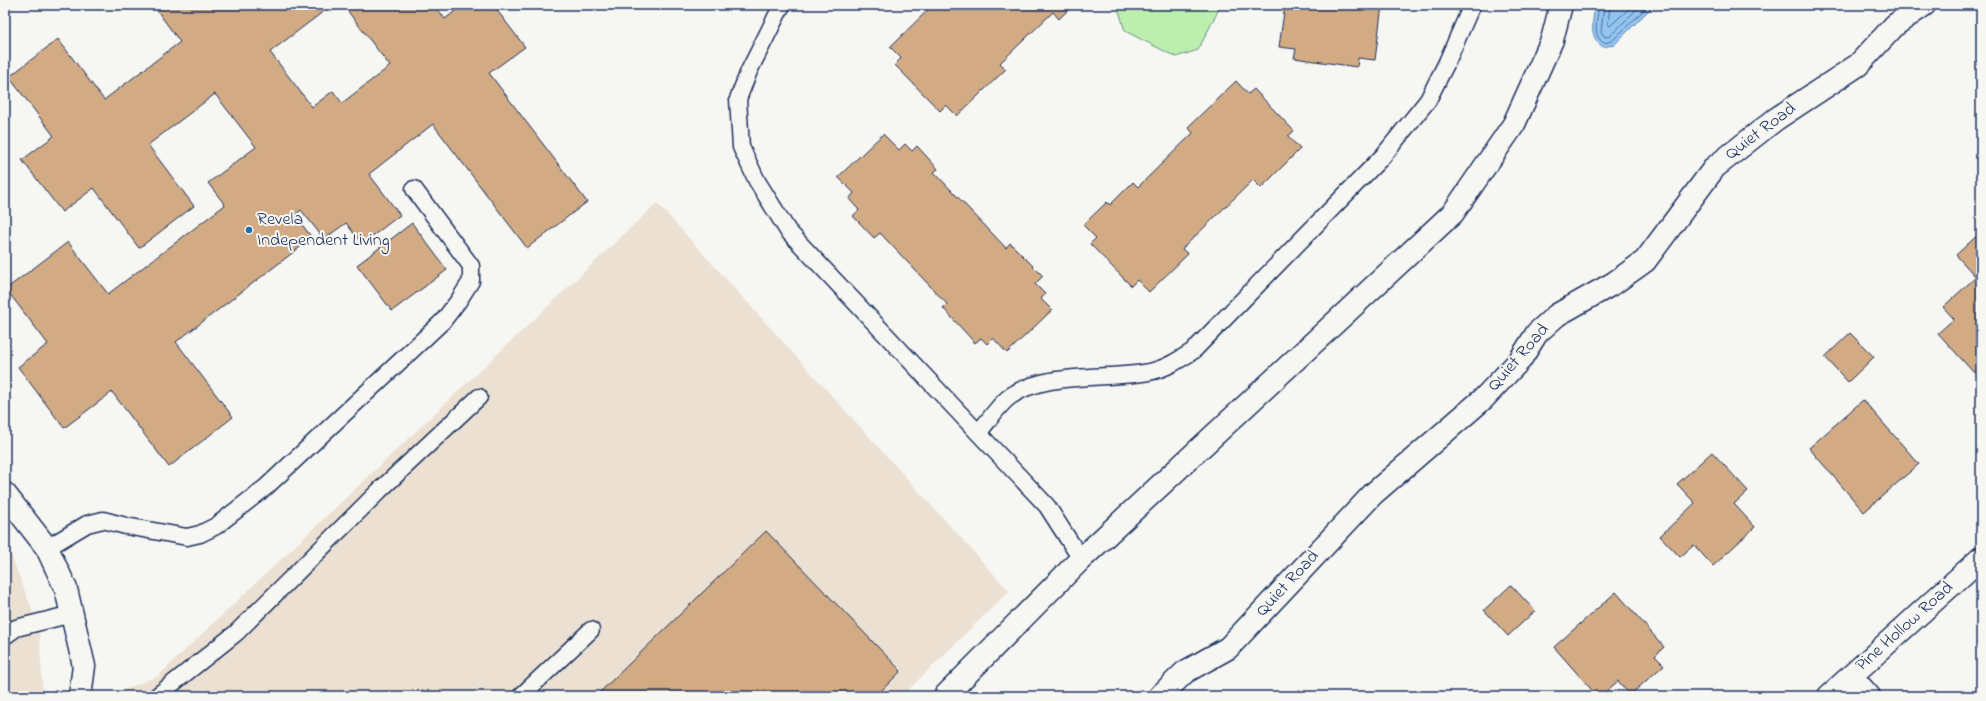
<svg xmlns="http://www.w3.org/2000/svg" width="1986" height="701" font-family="'Indie Flower',sans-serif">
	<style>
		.built { fill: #ebe0d1 }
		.green { fill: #bceeae; stroke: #6c8e86 }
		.water { fill: #93c5f0; stroke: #6389b6 }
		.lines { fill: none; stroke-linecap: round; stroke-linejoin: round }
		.shore { stroke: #4b6b98; stroke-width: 1 }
		.building { fill: #d2ab84; stroke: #1b2f5e }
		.lane-casing { stroke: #1b2f5e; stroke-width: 19 }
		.street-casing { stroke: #1b2f5e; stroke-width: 25 }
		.secondary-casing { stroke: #1b2f5e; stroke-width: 25 }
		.lane { stroke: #f6f6f2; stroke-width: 16 }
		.street { stroke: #f6f6f2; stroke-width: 22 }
		.secondary { stroke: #f6f6f2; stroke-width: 22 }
		.poi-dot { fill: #1f6fb2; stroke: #f6f6f2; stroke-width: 1.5 }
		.labels { text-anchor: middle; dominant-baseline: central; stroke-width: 4; stroke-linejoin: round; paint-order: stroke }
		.street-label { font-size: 18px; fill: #1b2f5e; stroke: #f6f6f2 }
		.poi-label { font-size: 18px; fill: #1b2f5e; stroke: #f6f6f2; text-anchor: start }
	</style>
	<rect width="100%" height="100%" fill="#f6f6f2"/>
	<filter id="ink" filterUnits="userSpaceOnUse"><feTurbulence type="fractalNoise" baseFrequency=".025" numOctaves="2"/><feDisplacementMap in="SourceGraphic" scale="8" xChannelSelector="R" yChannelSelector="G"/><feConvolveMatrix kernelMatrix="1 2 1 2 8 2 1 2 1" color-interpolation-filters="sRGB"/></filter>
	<g filter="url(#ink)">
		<path class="built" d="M657 203 1009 591 902 696H116L117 693 158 676Z
			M5 547 11 555 39 628 43 696H5Z"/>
		<path class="green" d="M1122 5H1221L1198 50 1176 57 1125 31 1119 11Z"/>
		<path class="water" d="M1595 5H1654L1614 45 1603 47C1588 37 1593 21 1595 5Z"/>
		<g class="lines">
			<path class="shore" d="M1599 5C1598 17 1591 36 1604 43L1612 41 1649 5
				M1604 5 1601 32 1605 37 1610 36 1641 5
				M1610 5 1608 24 1610 26 1633 5"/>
		</g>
		<path class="building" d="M153 5H332L270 52 312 107 333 91 342 103 390 66 343 5H435L445 19 463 5H493L525 47 489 73 587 202 527 248 433 124 369 174 400 215 362 244 346 223 324 239 301 210 295 215 312 238 176 342 233 417 169 467 112 392 64 428 18 367 48 344 6 289 68 242 108 294 225 205 208 183 256 147 215 94 148 145 194 206 139 248 94 188 62 212 22 160 54 136 9 77 58 39 104 100 180 42Z
			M933 5H1073L1059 19 1053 12 1000 63 1006 69 957 116 946 105 940 111 895 65 901 58 890 47Z
			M1285 5H1387H1382L1375 60 1358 58 1357 67 1294 58 1296 49 1279 47Z
			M1236 81 1248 94 1254 89 1294 131 1288 136 1300 149 1261 188 1253 180 1182 249 1188 254 1149 292 1137 280 1131 286 1090 244 1096 238 1083 225 1107 202 1110 205 1133 182 1138 187 1193 133 1188 127Z
			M883 134 899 150 905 144 912 151 917 146 938 169 934 172 1006 248 1010 243 1043 276 1035 284 1045 294 1041 299 1052 310 1007 353 993 338 987 344 981 338 975 343 943 308 947 304 880 233 874 238 853 216 859 210 849 199 854 193 838 177Z
			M412 223 447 270 392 311 357 265Z
			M1981 232V367L1974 373 1938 333 1954 319 1943 307 1976 277 1956 255Z
			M1850 333 1874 357 1848 382 1825 357Z
			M1863 400 1919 464 1864 512 1809 448Z
			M1712 452 1748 491 1734 504 1755 527 1713 566 1694 545 1680 557 1660 536 1695 503 1677 484Z
			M766 531 901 671 876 696H596Z
			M1511 585 1535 611 1508 636 1484 610Z
			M1616 592 1664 647 1655 656 1664 665 1630 695 1618 681 1601 696H1597L1554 647Z"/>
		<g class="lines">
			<defs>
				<path id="lane" d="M782 5 749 71 738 99 741 147 757 181 788 231 1047 506 1081 559
					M978 433C988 422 997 407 1008 398 1042 371 1108 380 1149 372 1165 369 1179 360 1193 351L1383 156 1428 100 1447 62 1472 5
					M47 548 87 524 103 520 126 526 187 537 200 534 216 526 266 487 443 321 459 300 471 281V266L414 189
					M5 636 16 628 72 614
					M157 696 236 633 380 490 479 397
					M521 696 591 630"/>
				<path id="street" d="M1851 676 1869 696
					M945 696 1081 559 1453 213 1514 124 1552 40 1561 5
					M1160 696 1185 672 1228 648 1373 494 1483 399 1520 360 1537 333 1557 315 1614 283 1645 261 1715 167 1776 119 1858 65 1895 25 1924 5
					M1829 696 1981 558"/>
				<path id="secondary" d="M5 494 47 548 66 589 84 666 80 696"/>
			</defs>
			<use href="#lane" class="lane-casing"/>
			<use href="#street" class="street-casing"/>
			<use href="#secondary" class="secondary-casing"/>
			<use href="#lane" class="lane"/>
			<use href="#street" class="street"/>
			<use href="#secondary" class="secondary"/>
		</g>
	</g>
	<circle class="poi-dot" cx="249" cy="230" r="4"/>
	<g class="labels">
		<g class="street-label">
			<text transform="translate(1761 132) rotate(-37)">Quiet Road</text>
			<text transform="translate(1519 358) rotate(-49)">Quiet Road</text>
			<text transform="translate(1288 584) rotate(-47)">Quiet Road</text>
			<text transform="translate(1905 627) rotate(-42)">Pine Hollow Road</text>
		</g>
		<g class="poi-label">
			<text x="257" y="220">Revela<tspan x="257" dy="21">Independent Living</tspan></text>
		</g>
	</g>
	<rect width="1986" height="701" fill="none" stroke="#f6f6f2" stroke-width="20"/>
	<rect x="10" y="10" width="1966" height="681" fill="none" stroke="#1b2f5e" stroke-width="1.5" filter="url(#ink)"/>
</svg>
